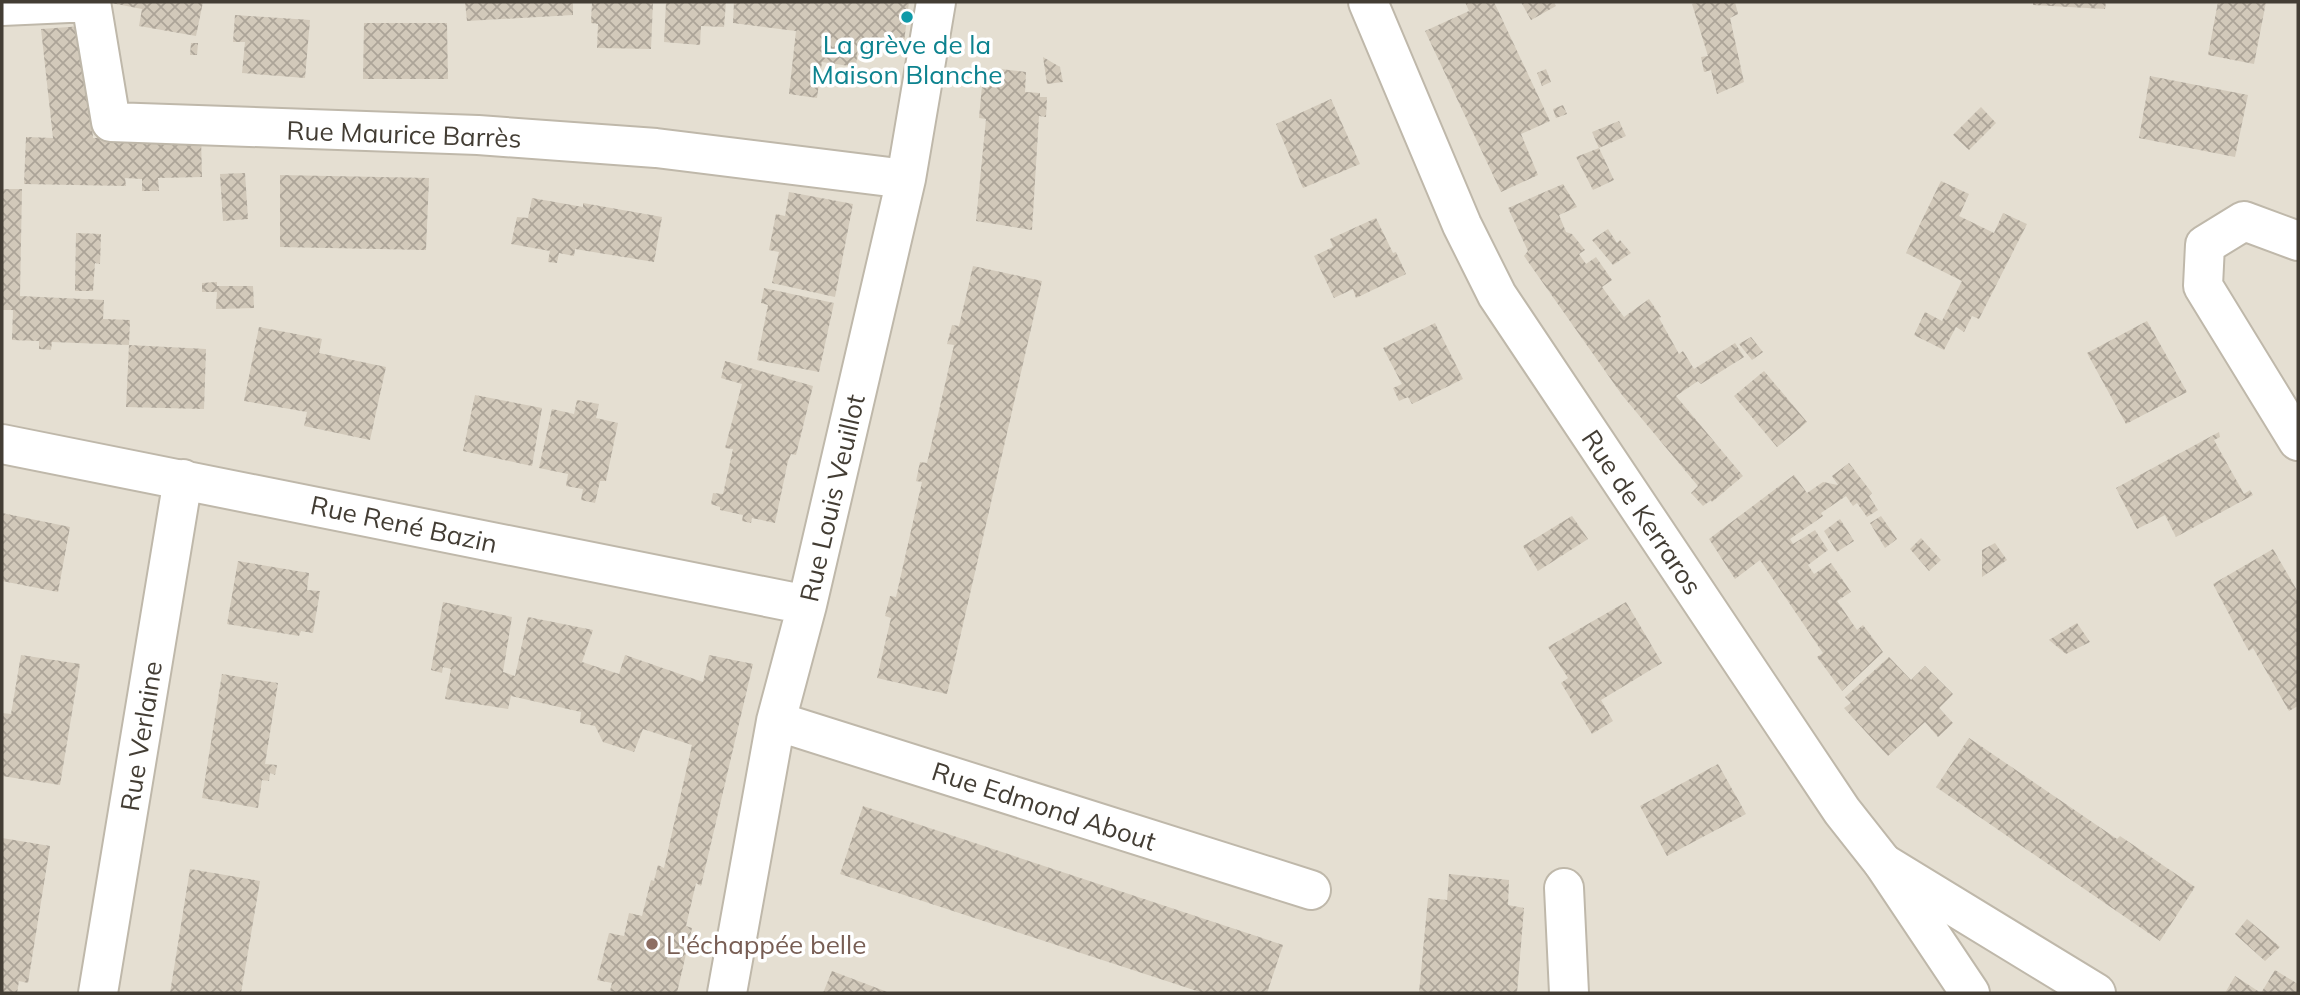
<svg xmlns="http://www.w3.org/2000/svg" width="2300" height="995" font-family="Mulish,sans-serif">
	<style>
		.residential { fill: #e5dfd2 }
		.building { fill: url(#building-cross-hatch) }
		.lines { fill: none; stroke-linecap: round; stroke-linejoin: round }
		.minor-casing { stroke: #bfb8aa; stroke-width: 42 }
		.tertiary-casing { stroke: #bfb8aa; stroke-width: 42 }
		.minor { stroke: #fff; stroke-width: 38 }
		.tertiary { stroke: #fff; stroke-width: 38 }
		.culture-dot { fill: #0f9aa8; stroke: #fff; stroke-width: 2.5 }
		.education-dot { fill: #8d6e63; stroke: #fff; stroke-width: 2.5 }
		.labels { text-anchor: middle; dominant-baseline: central; stroke-width: 7; stroke-linejoin: round; paint-order: stroke }
		.culture-label { font-size: 26px; fill: #0d838f; stroke: #fff }
		.street-label { font-size: 26px; fill: #433d34; stroke: #fff }
		.education-label { font-size: 26px; fill: #785e54; stroke: #fff; text-anchor: start }
	</style>
	<defs>
		<pattern id="building-cross-hatch" width="8" height="8" patternUnits="userSpaceOnUse" patternTransform="scale(1.75)"><rect width="8" height="8" fill="#d2c9ba"/><path d="M0 0l8 8M0 8l8-8" fill="none" stroke="#aca498"/></pattern>
	</defs>
	<rect width="100%" height="100%" fill="#f1ede4"/>
	<path class="residential" d="M2 2H2298V993H2Z"/>
	<path class="building" d="M106 2H203L196 36 139 26 142 9Z
		M465 2H573V15L467 21Z
		M592 2H653L651 49 597 48 598 24 591 23Z
		M666 2H726L724 27 701 26 700 45 664 42Z
		M734 2H909L903 50 858 45 856 67 822 62 817 98 789 94 796 31 733 23Z
		M1465 2H1494L1550 121 1521 134 1538 175 1501 192 1425 31 1469 11Z
		M1521 2H1554L1556 6 1531 20Z
		M1696 2H1735L1738 14 1730 18 1744 82 1717 94 1711 70 1704 72 1701 57 1708 56 1692 4Z
		M2033 2H2106L2105 9 2033 5Z
		M2218 2H2266L2254 64 2208 55Z
		M235 15 310 20 305 78 242 73 245 42H233Z
		M364 23H447L448 79H363Z
		M83 26 93 138 201 137 202 177 158 178 159 191H142V179L125 178 126 186 24 184 26 137 53 138 41 29Z
		M191 43H198L197 55H190Z
		M1043 57 1060 67 1063 82 1047 84Z
		M991 68 1026 72 1025 92 1040 93V97H1047L1046 117 1039 116 1032 230 976 221 986 119 979 118 982 86 989 87Z
		M1546 69 1551 82 1542 86 1537 73Z
		M2150 76 2248 95 2235 157 2139 138Z
		M1331 99 1360 164 1303 188 1276 124Z
		M1563 105 1567 114 1556 118 1553 109Z
		M1981 107 1996 123 1969 150 1953 135Z
		M1619 121 1626 136 1599 148 1592 132Z
		M1599 148 1614 180 1593 190 1576 157Z
		M245 173 248 219 223 221 220 174Z
		M280 175 429 178 426 250 280 247Z
		M1941 181 1969 194 1959 216 1994 233 2003 213 2027 224 1979 319 1972 316 1964 332 1956 327 1944 350 1914 335 1925 312 1942 321 1962 281 1906 253Z
		M1563 184 1577 207 1559 215 1566 232 1572 234 1585 250 1579 254 1586 264 1596 257 1612 280 1602 287 1624 317 1649 299 1661 317 1659 318 1679 354 1683 351 1694 369 1735 343 1744 357 1701 384 1698 381 1676 396 1743 476 1712 502 1711 500 1703 506 1691 493 1698 486 1622 395 1524 256 1528 251 1508 208Z
		M2 189H22L20 296 104 300 103 319 130 320 129 345 52 342 51 350 39 349V341L12 340 13 310H2Z
		M789 192 853 204 835 297 772 283 779 252 769 250 776 214 785 216Z
		M532 198 583 207V203L662 217 654 262 575 249 574 256 559 253 557 263 548 262 550 251 511 244 517 217 528 218Z
		M1376 218 1393 253 1396 252 1406 274 1356 298 1353 289 1334 298 1314 256 1333 247 1330 239Z
		M1608 229 1617 243 1620 240 1631 253 1613 265 1592 240Z
		M76 233 101 234 100 264 95 263 93 291H75Z
		M973 266 1042 281 947 694 877 678 891 618 885 616 890 596 896 597 922 482 916 481 920 462 927 463 954 345 947 344 952 325 959 326Z
		M217 282V286H253L254 308 216 309 217 292H202V283Z
		M764 288 834 303 819 372 757 360 768 305 761 303Z
		M2147 321 2187 392 2126 424 2087 353Z
		M1435 323 1463 379 1412 404 1408 397 1399 401 1393 388 1402 384 1383 348Z
		M259 327 322 339 319 353 386 367 370 440 304 426 307 412 244 401Z
		M1751 337 1763 352 1752 360 1739 344Z
		M129 345 206 349 204 409 126 407Z
		M725 361 813 386 796 455 791 454 788 461 775 523 752 518 751 523 742 521 743 515 720 510V507L711 504 713 493 723 494 733 449 725 448 742 384 721 378Z
		M1764 371 1807 422 1777 447 1734 396Z
		M475 395 542 408 532 466 463 451Z
		M577 400 599 404 596 418 618 423 606 481H600L595 503 581 500 583 489 566 486 568 474 539 468 552 409 574 414Z
		M2219 432 2220 437 2214 440 2244 494 2250 490 2253 495 2176 537 2165 515 2137 529 2116 488Z
		M1849 463 1872 493 1869 496 1878 510 1867 517 1857 503 1853 506 1846 496 1821 513 1823 516 1790 539 1793 544 1815 530 1828 550 1808 565 1814 574 1831 563 1851 592 1837 601 1857 630 1863 625 1883 652 1842 691 1817 657 1823 653 1760 560 1735 579 1709 539 1794 475 1807 493 1823 482 1838 485 1832 476Z
		M2 513 70 527 58 592 2 581Z
		M1572 516 1588 539 1538 571 1523 546Z
		M1881 516 1897 539 1885 548 1870 523Z
		M1840 519 1854 541 1837 552 1824 531Z
		M1921 538 1941 560 1929 571 1910 549Z
		M1995 543 2007 560 1982 577V550Z
		M2273 549 2298 592V706L2289 711 2253 648 2249 651 2247 648 2213 584Z
		M238 561 309 573 307 590 320 591 313 633 301 631 299 636 227 624Z
		M443 602 512 617 503 672 515 676 528 617 593 630 582 662 619 674 625 655 703 682 709 655 753 664 701 886 696 883 686 926 692 928 677 993H620L610 991 612 983 597 980 609 933 624 936 629 913 642 916 651 880 654 881 658 865 664 868 692 745 643 729 634 752 603 742 595 726 580 723 581 712 511 696 508 709 445 699 451 669 443 667 442 673 431 670Z
		M1626 602 1662 663 1601 700 1613 721 1592 734 1561 683 1568 678 1548 647Z
		M2077 623 2090 642 2066 654 2049 640Z
		M21 655 80 664 60 785 2 776V713L11 714Z
		M1889 657 1911 680 1925 666 1953 694 1939 708 1953 723 1938 737 1925 722 1888 756 1844 708 1851 703 1845 697Z
		M222 674 278 683 265 764 277 765 275 775 270 773 269 781 262 780 258 808 202 798Z
		M1969 738 2117 839 2120 836 2195 887 2160 941 1936 787Z
		M1718 764 1746 814 1667 856 1640 806Z
		M863 806 1283 945 1267 993H1203L840 874Z
		M2 838 50 846 28 983 19 981 17 993H2Z
		M190 869 260 881 241 993H170Z
		M1449 874 1509 880 1508 905 1524 908 1517 993H1419L1428 898 1447 900Z
		M2247 919 2280 947 2265 961 2235 934Z
		M2275 970 2298 984V993H2225L2235 976 2261 993Z
		M832 971 890 993H823Z"/>
	<g class="lines">
		<defs>
			<path id="minor" d="M2 6 91 2 111 122 478 135 656 148 906 179
				M2298 241 2244 221 2205 245 2203 286 2298 441
				M2 444 807 605
				M776 721 1311 890
				M1883 863 2096 993
				M1564 888 1569 993
				M98 993 183 479
				M727 993 776 721 807 605 906 179 936 2"/>
			<path id="tertiary" d="M1368 2 1462 225 1497 295 1842 811 1883 863 1970 993"/>
		</defs>
		<use href="#minor" class="minor-casing"/>
		<use href="#tertiary" class="tertiary-casing"/>
		<use href="#minor" class="minor"/>
		<use href="#tertiary" class="tertiary"/>
	</g>
	<circle class="culture-dot" cx="907" cy="17" r="7"/>
	<circle class="education-dot" cx="652" cy="944" r="7"/>
	<g class="labels">
		<g class="culture-label">
			<text x="907" y="44">La grève de la<tspan x="907" dy="30">Maison Blanche</tspan></text>
		</g>
		<g class="street-label">
			<text transform="translate(404 134) rotate(2)">Rue Maurice Barrès</text>
			<text transform="translate(832 498) rotate(-77)">Rue Louis Veuillot</text>
			<text transform="translate(1642 512) rotate(56)">Rue de Kerraros</text>
			<text transform="translate(404 524) rotate(12)">Rue René Bazin</text>
			<text transform="translate(141 736) rotate(-81)">Rue Verlaine</text>
			<text transform="translate(1044 806) rotate(18)">Rue Edmond About</text>
		</g>
		<g class="education-label">
			<text x="666" y="944">L'échappée belle</text>
		</g>
	</g>
	<rect width="2300" height="995" fill="none" stroke="#433d34" stroke-width="7"/>
</svg>
